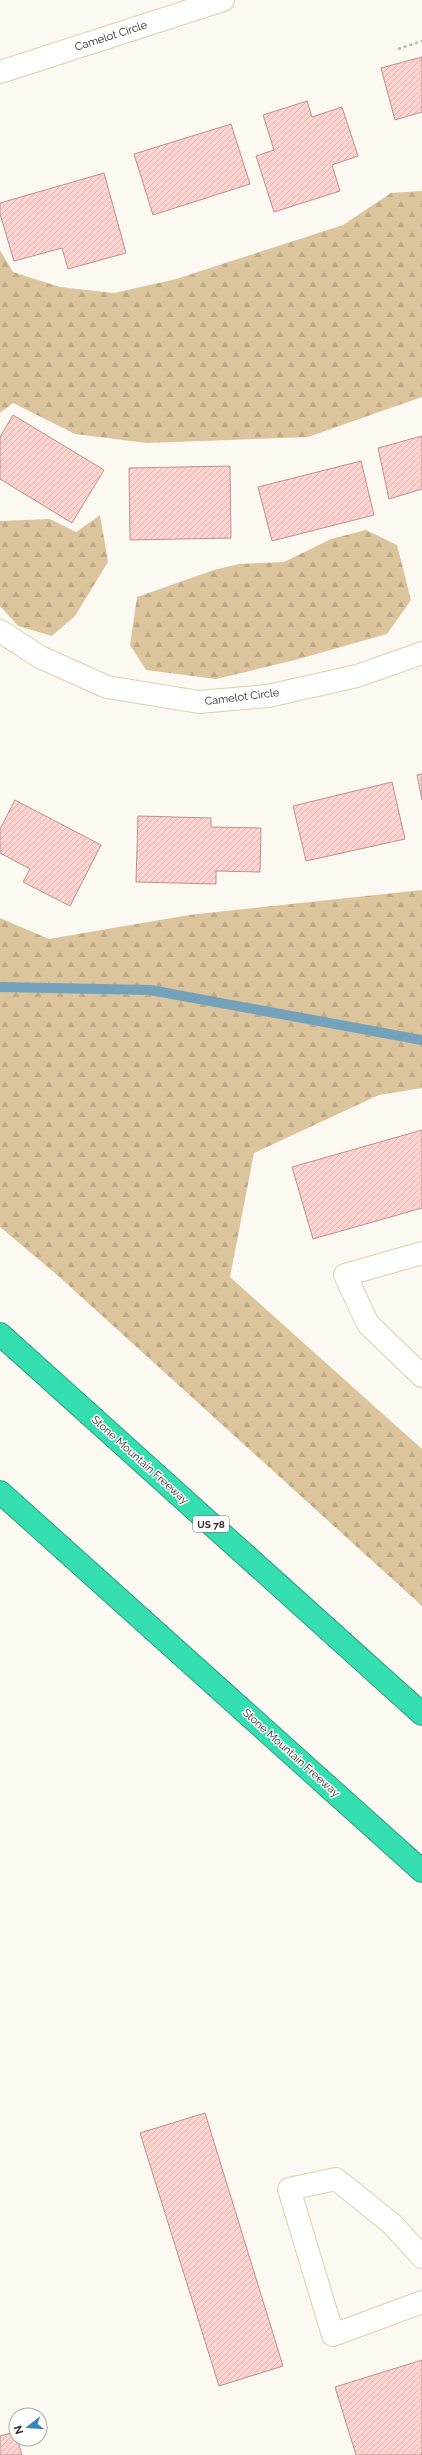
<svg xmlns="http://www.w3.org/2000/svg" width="422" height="2455" font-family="Raleway,sans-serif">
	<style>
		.forest { fill: url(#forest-firs) }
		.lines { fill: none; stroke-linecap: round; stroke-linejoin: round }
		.stream { stroke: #75a2bb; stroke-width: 10 }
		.building { fill: url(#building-hatch); stroke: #b9928e }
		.minor-casing { stroke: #e0ceae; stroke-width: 24 }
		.highway-casing { stroke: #34a07d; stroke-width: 24 }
		.path { stroke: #bbb7ae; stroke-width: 2.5; stroke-dasharray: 3 3; stroke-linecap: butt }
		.minor { stroke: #fff; stroke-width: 22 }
		.highway { stroke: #34deb0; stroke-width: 22 }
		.labels { text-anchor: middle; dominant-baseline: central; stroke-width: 3; stroke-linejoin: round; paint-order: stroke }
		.shield { fill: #fff; stroke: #706b62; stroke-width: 1 }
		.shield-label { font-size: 10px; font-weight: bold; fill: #332c1f }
		.street-label { font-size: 11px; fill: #332c1f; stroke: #fff }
	</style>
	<defs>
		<pattern id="forest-firs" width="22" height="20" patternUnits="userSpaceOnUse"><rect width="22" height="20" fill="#dcc59c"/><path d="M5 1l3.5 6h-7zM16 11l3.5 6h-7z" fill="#bda986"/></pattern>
		<pattern id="building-hatch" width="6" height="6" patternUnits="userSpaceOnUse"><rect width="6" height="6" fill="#ffd4d0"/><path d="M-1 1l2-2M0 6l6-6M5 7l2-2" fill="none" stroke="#dbb6b2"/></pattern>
	</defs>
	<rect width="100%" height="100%" fill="#fcf9f2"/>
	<path class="forest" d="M422 191V397L308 437 147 443 75 434 13 403 0 413V250L13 272 60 287 114 293 176 279 343 225 391 193Z
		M100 515 108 562 75 616 52 636 18 626 0 606V521L50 519 76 532Z
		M366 530 397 545 411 600 387 634 295 660 216 679 146 670 130 645 137 597 214 570 239 564 284 562 331 539Z
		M422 890V1088L379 1095 254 1153 230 1277 422 1449V1606L56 1274 0 1227V918L49 939 189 915Z"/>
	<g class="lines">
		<path class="stream" d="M0 987 150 990 422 1040"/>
	</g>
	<path class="building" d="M422 57V112L395 120 381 68Z
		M307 101 312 117 342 107 358 156 332 165 340 191 274 212 256 156 274 150 263 115Z
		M231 124 250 184 153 215 134 154Z
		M104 173 126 253 68 269 62 248 14 261 0 214V203Z
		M13 415 104 470 72 523 0 479V437Z
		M422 436V489L389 499 378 448Z
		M361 461 374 515 272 541 258 487Z
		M230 466 231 538 130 540 129 468Z
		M422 774V800L417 775Z
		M392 782 405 839 306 861 293 806Z
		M15 800 101 845 70 906 23 882 30 869 0 853V829Z
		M138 816 211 818V827L261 828 260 872 216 871V884L136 882Z
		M422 1130V1208L313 1239 292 1167Z
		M205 2113 283 2366 219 2386 140 2133Z
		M422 2360V2455H356L335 2387Z
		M15 2432 22 2455H0V2436Z"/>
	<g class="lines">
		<defs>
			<path id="minor" d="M0 72 223 0
				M0 631 40 657 107 687 199 702 268 696 290 691 357 676 422 653
				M422 1253 345 1275 368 1324 422 1376
				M422 2257 392 2224 336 2179 289 2189 333 2335 422 2302"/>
			<path id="highway" d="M0 1334 422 1714
				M0 1492 422 1871"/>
		</defs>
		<use href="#minor" class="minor-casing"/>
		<use href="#highway" class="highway-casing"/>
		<path class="path" d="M398 49 422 41"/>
		<use href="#minor" class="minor"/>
		<use href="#highway" class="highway"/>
	</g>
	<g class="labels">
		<rect class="shield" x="193" y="1516" width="36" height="16" rx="3"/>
		<g class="shield-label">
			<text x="211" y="1524">US 78</text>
		</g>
		<g class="street-label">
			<text transform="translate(111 36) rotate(-18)">Camelot Circle</text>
			<text transform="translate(242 697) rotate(-7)">Camelot Circle</text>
			<text transform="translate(140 1460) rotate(42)">Stone Mountain Freeway</text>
			<text transform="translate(291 1753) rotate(42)">Stone Mountain Freeway</text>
		</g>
	</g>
	<g transform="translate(28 2427) rotate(253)"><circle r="19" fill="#ffffff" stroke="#adaba5"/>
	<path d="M0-3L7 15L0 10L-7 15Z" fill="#3a86b9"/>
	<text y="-6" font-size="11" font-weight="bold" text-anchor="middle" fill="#332c1f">N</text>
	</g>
</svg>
